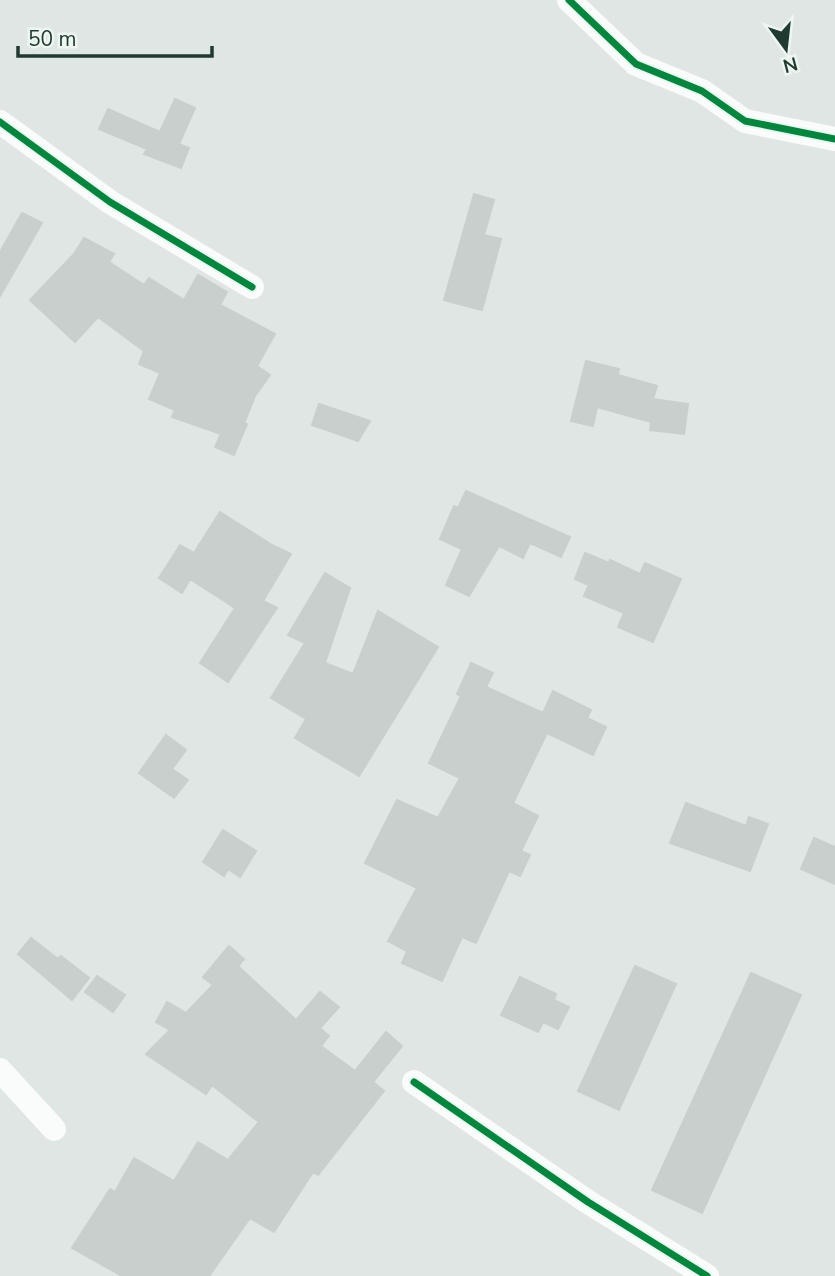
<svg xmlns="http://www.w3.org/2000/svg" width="835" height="1276" font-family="'Nunito Sans',sans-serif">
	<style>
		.building { fill: #c9cfcc; stroke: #c9cfcc; stroke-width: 2 }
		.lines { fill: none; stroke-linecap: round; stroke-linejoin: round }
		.minor { stroke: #fafbfb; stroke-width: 24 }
		.cycleway-casing { stroke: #edf6f1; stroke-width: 11 }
		.cycleway { stroke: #00873e; stroke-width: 7 }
	</style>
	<rect width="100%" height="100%" fill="#e0e6e3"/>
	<path class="building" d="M175 99 195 108 179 144 189 148 181 168 144 154 147 149 99 129 108 109 160 132Z
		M474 194 494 200 484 235 501 239 482 310 444 300Z
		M22 213 42 223 0 296V252Z
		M84 238 114 254 109 262 144 285 149 278 184 300 198 275 227 292 220 305 275 334 257 366 270 375 255 396 244 423 247 424 234 455 215 447 221 434 172 417 175 410 149 399 160 373 139 364 144 351 98 317 75 342 30 300 74 254Z
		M586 361 619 369 618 375 657 386 653 399 688 404 684 434 650 430 651 422 597 407 593 426 571 421Z
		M319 404 370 421 358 441 312 425Z
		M466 491 570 537 561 557 530 543 523 558 499 546 469 596 446 585 462 549 440 539 454 506 458 508Z
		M220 512 272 545 291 554 263 601 277 608 228 682 200 663 235 608 190 579 182 593 159 578 180 545 194 553Z
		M585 553 609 563 610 560 640 574 645 563 681 579 653 642 618 627 624 613 584 596 589 585 575 579Z
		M325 573 350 588 325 663 353 674 378 611 438 647 359 776 295 738 306 719 271 698 305 643 288 635Z
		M471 663 493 673 486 687 543 713 553 691 591 710 587 718 606 727 593 755 547 733 513 803 538 816 521 851 530 855 520 876 509 871 476 943 462 937 442 981 402 963 407 951 388 941 417 888 365 863 397 800 438 818 460 778 429 763 461 696 457 694Z
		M166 735 186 750 172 769 188 780 174 798 139 773Z
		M686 803 746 826 749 817 768 824 750 871 670 843Z
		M223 830 256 851 240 877 228 869 224 876 203 862Z
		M814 838 835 847V884L801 869Z
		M31 938 58 959 61 956 89 978 72 1000 18 954Z
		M229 946 244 959 238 966 296 1020 320 992 339 1007 320 1028 329 1036 321 1046 355 1071 386 1032 402 1046 373 1082 384 1091 318 1175 313 1172 274 1232 250 1218 209 1276H122L72 1248 110 1189 115 1192 134 1158 174 1181 198 1142 228 1160 259 1122 212 1085 206 1094 146 1054 170 1030 156 1022 167 1002 186 1013 213 985 203 977Z
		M635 966 676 984 619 1110 578 1091Z
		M751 973 801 995 702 1213 652 1190Z
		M97 976 125 995 113 1012 85 992Z
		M520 977 556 994 554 1000 569 1007 558 1029 543 1022 538 1032 501 1015Z"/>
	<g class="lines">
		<path class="minor" d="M569 0 636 64 702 91 745 121 835 139
			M0 122 110 202 252 287
			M0 1070 54 1129
			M414 1082 588 1202 707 1276"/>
		<defs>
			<path id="cycleway" d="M569 0 636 64 702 91 745 121 835 139
				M0 122 110 202 252 287
				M414 1082 588 1202 707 1276"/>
		</defs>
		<use href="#cycleway" class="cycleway-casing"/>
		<use href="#cycleway" class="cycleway"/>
	</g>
	<g transform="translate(786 49) rotate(165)" stroke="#edf6f1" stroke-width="5" paint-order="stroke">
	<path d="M0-5L12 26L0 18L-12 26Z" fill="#1e3a31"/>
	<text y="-10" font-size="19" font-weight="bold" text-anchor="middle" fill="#1e3a31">N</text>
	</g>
	<path d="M18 46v10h194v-10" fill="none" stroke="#1e3a31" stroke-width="3.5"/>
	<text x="28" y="46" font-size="21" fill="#1e3a31" stroke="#edf6f1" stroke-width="5" paint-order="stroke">50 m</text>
</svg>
